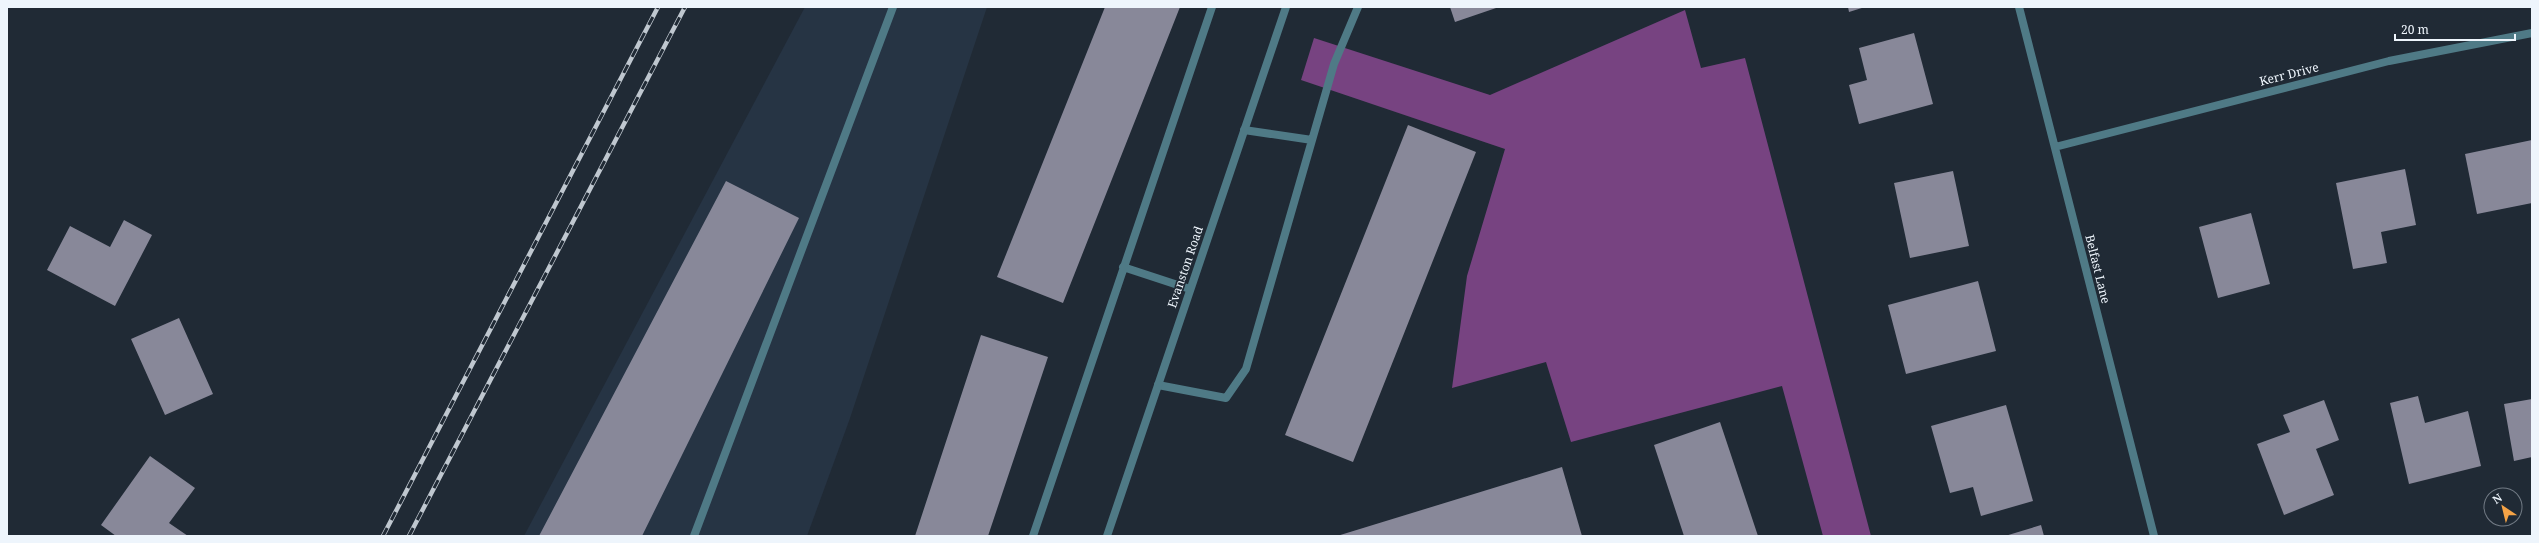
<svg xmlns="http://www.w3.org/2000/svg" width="2539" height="543" font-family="'Noto Serif',serif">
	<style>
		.built { fill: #263444 }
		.forest { fill: #774381 }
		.building { fill: #889 }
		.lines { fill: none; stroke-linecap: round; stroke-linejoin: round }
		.lane { stroke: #4f7a86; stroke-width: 8 }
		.street { stroke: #4f7a86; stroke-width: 8 }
		.rail-casing { stroke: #bfc7cf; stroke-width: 4.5 }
		.rail { stroke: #202a35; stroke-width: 3; stroke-dasharray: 9; stroke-linecap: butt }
		.labels { text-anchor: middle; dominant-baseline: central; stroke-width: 3.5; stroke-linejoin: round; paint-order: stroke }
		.street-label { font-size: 12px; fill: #eef5fc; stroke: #202a35 }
	</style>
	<rect width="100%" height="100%" fill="#202a35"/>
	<path class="built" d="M805 7H987L849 421 807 536H524Z"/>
	<path class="forest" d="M1685 10 1701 68 1745 58 1871 536H1823L1782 386 1571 442 1546 362 1452 388 1467 276 1505 149 1301 80 1314 38 1490 95Z"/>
	<path class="building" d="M1105 7H1180L1063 303 997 277Z
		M1450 7H1499L1455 22Z
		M1848 7H1865L1849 12Z
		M1914 33 1933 104 1859 124 1849 85 1867 80 1859 48Z
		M1408 125 1476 152 1353 462 1285 435Z
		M2532 140V203L2477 214 2465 154Z
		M2405 169 2416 225 2381 232 2387 263 2353 269 2336 183Z
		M1953 171 1969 246 1910 258 1894 183Z
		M726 181 799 218 642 536H539Z
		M2251 213 2270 284 2218 298 2199 227Z
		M124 220 152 235 115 306 47 270 70 226 110 247Z
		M1978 281 1996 351 1906 374 1888 305Z
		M179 318 213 394 165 415 131 339Z
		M981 335 1048 357 988 536H915Z
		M2418 396 2425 423 2468 411 2481 466 2409 484 2390 403Z
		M2532 399V457L2514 461 2504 404Z
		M2324 400 2339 440 2316 449 2334 495 2284 515 2257 444 2290 432 2283 415Z
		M2006 405 2033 501 1981 516 1973 487 1950 493 1931 426Z
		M1720 422 1758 536H1684L1654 445Z
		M150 456 195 488 169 523 188 536H116L101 525Z
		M1562 467 1582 536H1337Z
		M2041 525 2044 536H2005Z"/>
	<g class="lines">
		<path class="lane" d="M1244 130 1312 140
			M1123 267 1190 289
			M1158 385 1226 398 1246 369 1334 64 1358 7
			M694 536 893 7
			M1033 536 1212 7"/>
		<path class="street" d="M2019 7 2154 536
			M2055 147 2389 61 2532 33
			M1107 536 1286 7"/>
		<defs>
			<path id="rail" d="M383 536 658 7
				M409 536 685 7"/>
		</defs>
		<use href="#rail" class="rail-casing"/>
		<use href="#rail" class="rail"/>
	</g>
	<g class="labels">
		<g class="street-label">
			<text transform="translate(2289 74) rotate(-14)">Kerr Drive</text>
			<text transform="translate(1185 267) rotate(-71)">Evanston Road</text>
			<text transform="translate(2098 269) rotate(76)">Belfast Lane</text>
		</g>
	</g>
	<rect width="2539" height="543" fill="none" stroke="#eef5fc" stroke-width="16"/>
	<g transform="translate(2503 507) rotate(325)"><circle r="19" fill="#202a35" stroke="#727b85"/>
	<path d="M0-3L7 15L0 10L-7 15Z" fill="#f5a346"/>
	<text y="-6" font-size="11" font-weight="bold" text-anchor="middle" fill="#eef5fc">N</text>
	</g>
	<path d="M2395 34v6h120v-6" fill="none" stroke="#eef5fc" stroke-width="2"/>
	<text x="2401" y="34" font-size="12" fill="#eef5fc" stroke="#202a35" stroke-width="3" paint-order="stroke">20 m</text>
</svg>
